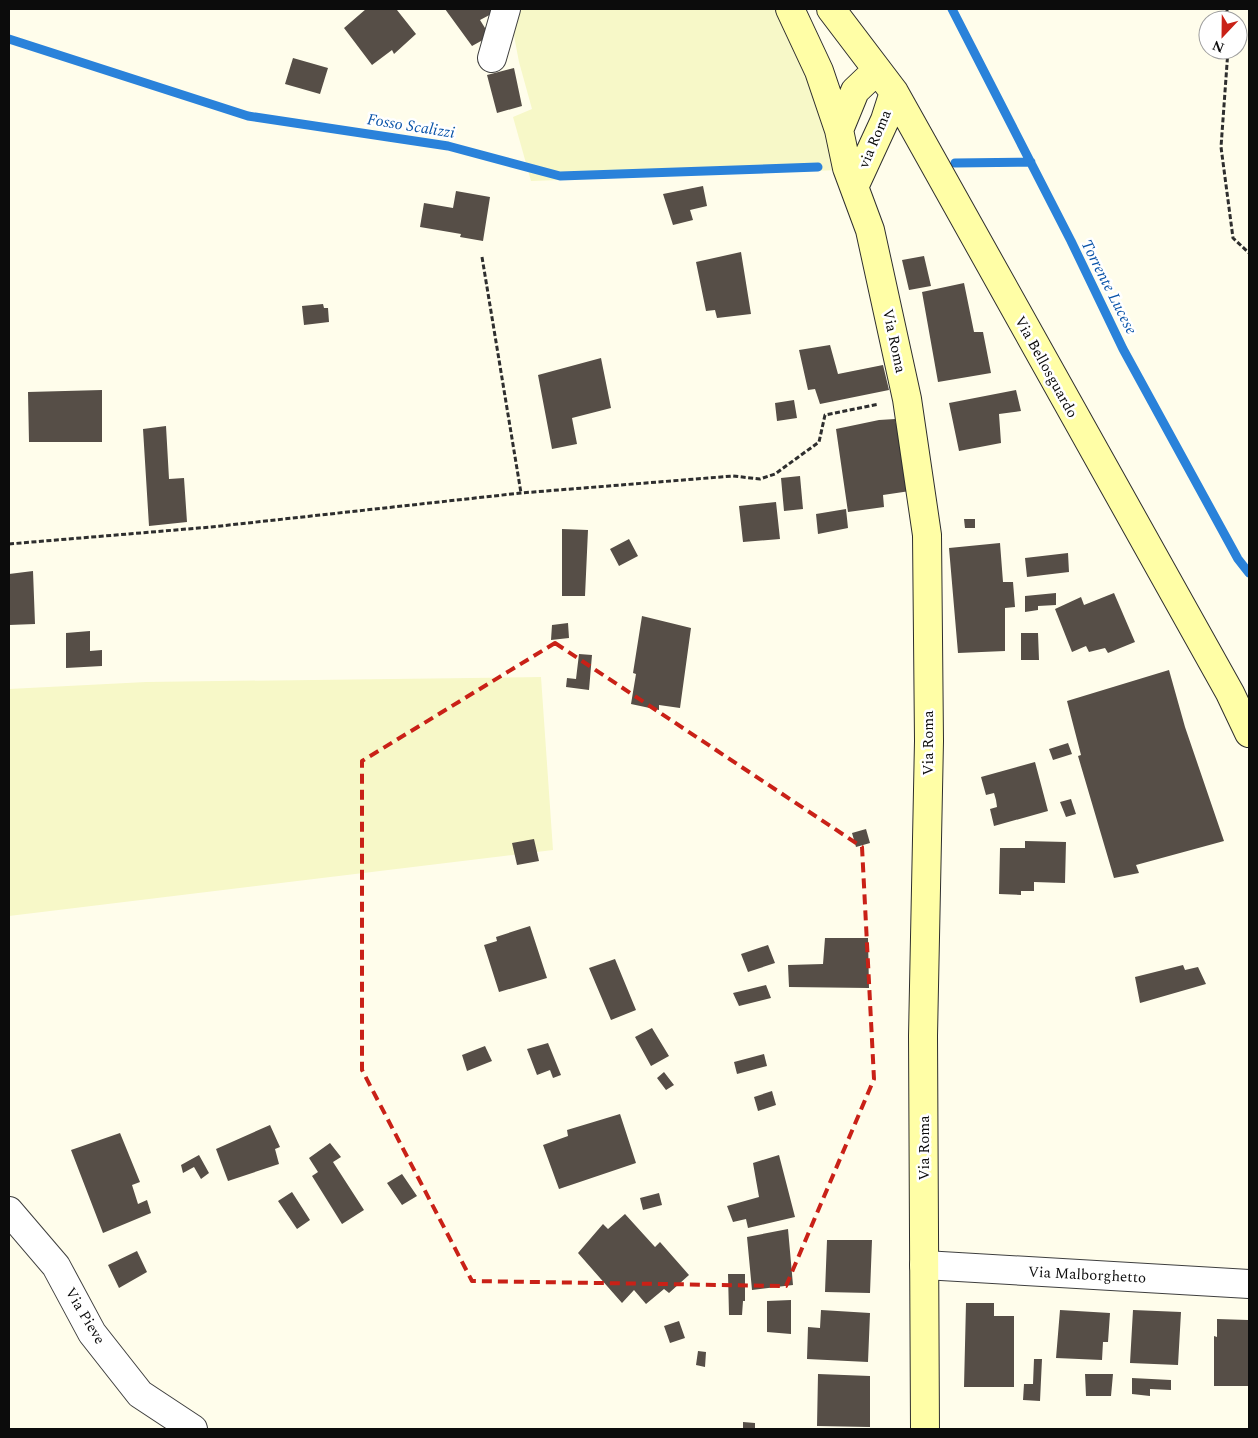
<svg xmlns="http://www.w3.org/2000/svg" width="1258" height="1438" font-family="Spectral,serif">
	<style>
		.farmland { fill: #f7f8c8 }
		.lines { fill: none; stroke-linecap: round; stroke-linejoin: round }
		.stream { stroke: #2a82da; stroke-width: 9 }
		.building { fill: #564e47 }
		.street-casing { stroke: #3f3f3f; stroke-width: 30 }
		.secondary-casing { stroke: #2e2e2e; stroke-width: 30 }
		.path { stroke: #2e2e2e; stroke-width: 3; stroke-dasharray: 5 2.5; stroke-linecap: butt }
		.street { stroke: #fff; stroke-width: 28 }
		.secondary { stroke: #fffea6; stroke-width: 28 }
		.marked { fill: none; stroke: #c92117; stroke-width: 4; stroke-dasharray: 10 6; stroke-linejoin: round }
		.labels { text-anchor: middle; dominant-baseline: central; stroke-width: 5; stroke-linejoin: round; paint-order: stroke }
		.street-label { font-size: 15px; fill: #0c0c0c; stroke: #fff }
		.water-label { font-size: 16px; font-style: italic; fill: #0a54a9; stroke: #fff }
	</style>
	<rect width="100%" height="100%" fill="#fffdeb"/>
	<path class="farmland" d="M513 9H776L789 27 840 170 531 181 513 117 532 109 519 62 510 15Z
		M541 677 553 850 9 916V689L146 682Z"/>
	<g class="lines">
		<path class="stream" d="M952 9 1071 241 1123 349 1238 559 1249 573
			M9 39 248 116 448 146 560 176 818 167
			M955 163 1031 162"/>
	</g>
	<path class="building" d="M366 9H399L397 10 416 34 394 54 392 50 372 65 344 28Z
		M445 9H498L499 10 480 20 490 36 472 46Z
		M293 58 328 68 320 94 285 84Z
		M514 68 522 106 497 113 487 75Z
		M703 186 707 206 690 210 693 220 673 225 663 194Z
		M456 191 490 197 483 241 460 237 461 234 420 227 424 203 453 208Z
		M741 252 751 314 717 318 715 310 706 311 696 262Z
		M924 256 931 286 909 290 902 260Z
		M964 283 974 332H983L991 373 938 382 922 292Z
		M323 304 324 308H328L329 322 304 325 302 306Z
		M830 345 838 374 883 365 889 390 820 404 815 389 808 390 799 350Z
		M601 358 611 408 572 418 577 444 552 449 538 375Z
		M102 390V442H29L28 392Z
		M1016 390 1021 411 999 414 1001 443 959 451 949 403Z
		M794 400 797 418 777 421 775 403Z
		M895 419 910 491 883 495 884 507 848 512 836 429 879 420Z
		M166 426 169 479 184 478 187 522 149 526 143 429Z
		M800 476 803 509 784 511 781 478Z
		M776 502 780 539 743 542 739 506Z
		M846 509 848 528 818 534 816 514Z
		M964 519H975V528H965Z
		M562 529 588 530 585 596H562Z
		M629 539 638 556 619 566 610 549Z
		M1000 543 1003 582H1013L1015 607 1005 608V651L958 653 949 548Z
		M1068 553 1069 572 1027 577 1025 558Z
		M33 571 35 624 9 625V574Z
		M1056 593V605L1038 606V610L1025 612V596Z
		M1114 593 1135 642 1108 653 1105 648 1089 652 1086 646 1072 652 1055 609 1081 597 1084 605Z
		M642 616 691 628 680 708 659 705V710L631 704 636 674 633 673Z
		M568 623 569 638 551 640 552 625Z
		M90 631V651L102 650V666L66 668V633Z
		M1021 633H1038L1039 660H1021Z
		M579 654 592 655 589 690 566 687 567 678 576 679Z
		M1169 670 1185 727 1224 841 1136 865 1139 873 1114 878 1078 756 1081 755 1067 701Z
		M1068 743 1072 754 1053 760 1049 749Z
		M1035 762 1048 811 994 826 990 809 997 807 996 800 994 793 986 795 981 777Z
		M1071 799 1076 814 1066 817 1060 802Z
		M866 829 870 843 856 847 852 833Z
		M534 839 539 861 517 865 512 843Z
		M1025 841 1066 842 1065 883 1034 882V891H1021V895L999 894 1000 848H1025Z
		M530 926 547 978 499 992 484 945 497 941 496 937Z
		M825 938H868L869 988 789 987 788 965 823 964Z
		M768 945 775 963 748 972 741 954Z
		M615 959 636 1010 611 1020 589 968Z
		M1183 965 1185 970 1198 967 1206 984 1140 1003 1135 977Z
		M766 985 771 998 739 1006 733 993Z
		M652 1028 669 1056 651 1066 635 1037Z
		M548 1043 561 1075 553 1078 550 1070 537 1075 527 1049Z
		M485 1046 492 1061 467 1071 462 1055Z
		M764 1054 767 1066 737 1074 734 1062Z
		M664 1072 674 1085 666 1090 657 1078Z
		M772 1091 776 1105 758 1111 754 1097Z
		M620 1114 636 1163 559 1189 543 1145 568 1136 567 1130Z
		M270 1125 280 1147 275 1149 279 1164 228 1181 216 1149Z
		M120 1133 140 1182 132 1185 138 1204 147 1200 151 1213 103 1233 71 1150Z
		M330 1143 341 1157 333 1162 364 1210 342 1224 312 1176 318 1172 309 1158Z
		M199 1155 209 1173 201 1179 194 1167 183 1173 181 1165Z
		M779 1155 795 1217 748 1228 746 1219 733 1222 727 1206 759 1197 753 1163Z
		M402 1174 417 1196 402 1205 387 1183Z
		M292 1192 310 1220 297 1229 278 1201Z
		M659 1193 662 1205 643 1210 640 1198Z
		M625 1214 655 1247 660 1242 689 1275 669 1293 664 1289 646 1304 634 1290 622 1303 578 1253 603 1224 608 1229Z
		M788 1229 793 1285 752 1290 747 1237Z
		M827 1240H872L870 1293 825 1292Z
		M137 1251 147 1272 119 1288 108 1265Z
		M728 1274H745V1301H743L742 1315H729Z
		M791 1300V1334L767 1332V1301Z
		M966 1303H994V1316H1014V1387H964Z
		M821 1310 870 1313 868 1362 807 1359 808 1327 820 1328Z
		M1060 1310 1110 1313 1108 1342H1103L1102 1360 1056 1358Z
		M1133 1310 1181 1312 1178 1365 1130 1363Z
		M1217 1319 1248 1320 1249 1323V1386H1214V1336L1217 1337Z
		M679 1321 685 1338 670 1343 664 1326Z
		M698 1351 706 1352 705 1367 696 1365Z
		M1034 1359H1042L1040 1401 1023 1400 1024 1384H1033Z
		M818 1374 870 1376V1427L817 1426Z
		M1085 1374H1113L1111 1396H1086Z
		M1132 1378 1171 1380V1390L1150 1389V1396L1132 1394Z
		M743 1422 755 1423V1429H743Z"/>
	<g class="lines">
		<defs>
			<path id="street" d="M492 58 506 9
				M9 1211 56 1266 92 1333 140 1394 193 1429
				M924 1265 1249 1284"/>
			<path id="secondary" d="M790 9 819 71 839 130 847 168 870 230 907 399 927 535 929 741 923 1036 925 1429
				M831 9 894 92 1230 693 1249 733
				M839 130 855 91 877 70
				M855 185 885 120 894 92"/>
		</defs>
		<use href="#street" class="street-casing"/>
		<use href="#secondary" class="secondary-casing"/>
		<path class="path" d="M1227 9V20
			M1228 50 1221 147 1233 238 1249 253
			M482 257 521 493
			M9 544 211 527 521 493 733 476 760 479 775 474 819 442 825 415 879 404"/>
		<use href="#street" class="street"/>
		<use href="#secondary" class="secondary"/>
	</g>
	<path class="marked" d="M555 643 862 847 874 1079 786 1286 472 1281 362 1070V761Z"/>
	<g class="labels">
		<g class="street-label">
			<text transform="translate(875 139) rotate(-67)">via Roma</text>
			<text transform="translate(894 341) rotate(78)">Via Roma</text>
			<text transform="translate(1046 367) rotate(61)">Via Bellosguardo</text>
			<text transform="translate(928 743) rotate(-90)">Via Roma</text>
			<text transform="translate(924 1148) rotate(-90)">Via Roma</text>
			<text transform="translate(1087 1275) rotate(3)">Via Malborghetto</text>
			<text transform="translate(85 1316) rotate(59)">Via Pieve</text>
		</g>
		<g class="water-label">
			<text transform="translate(411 126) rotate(9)">Fosso Scalizzi</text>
			<text transform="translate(1109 287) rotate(63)">Torrente Lucese</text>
		</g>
	</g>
	<rect width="1258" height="1438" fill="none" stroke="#0c0c0c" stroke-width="20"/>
	<g transform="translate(1223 35) rotate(202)"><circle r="24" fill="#ffffff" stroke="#9e9e9e"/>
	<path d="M0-4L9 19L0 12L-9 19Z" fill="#c92117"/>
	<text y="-8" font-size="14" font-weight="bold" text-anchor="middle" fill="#0c0c0c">N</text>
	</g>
</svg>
